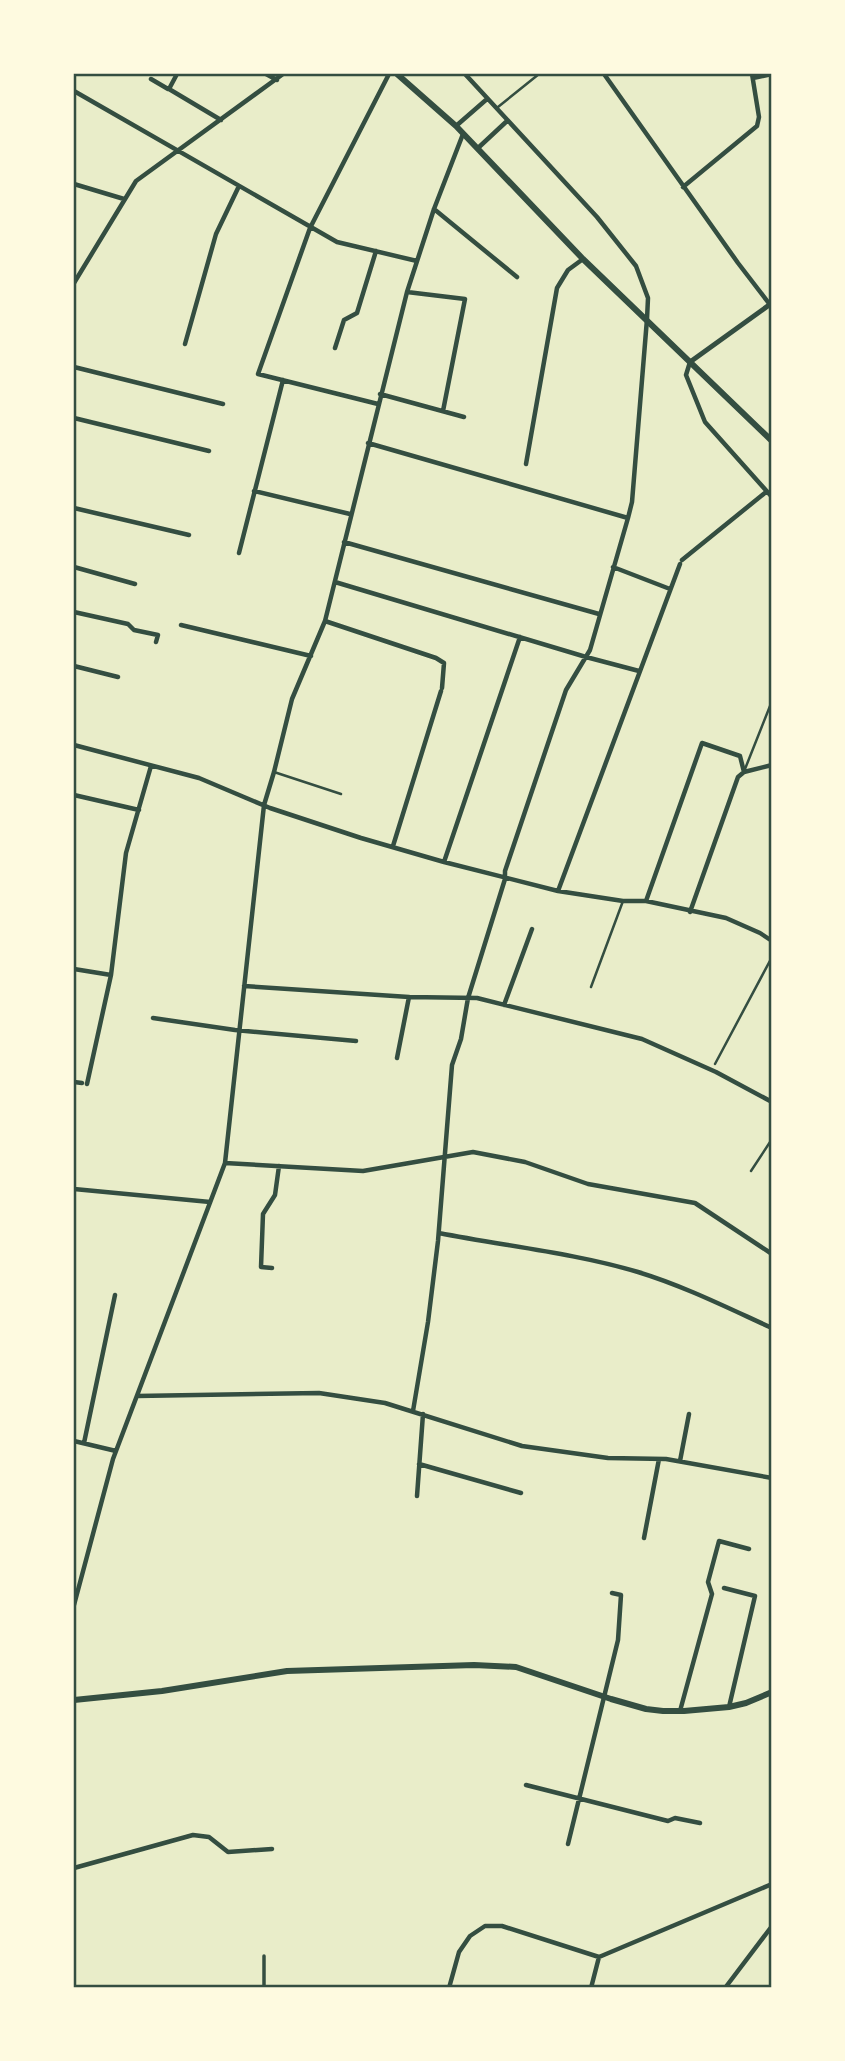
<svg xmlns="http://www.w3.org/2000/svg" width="845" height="2061" font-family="'DM Sans',sans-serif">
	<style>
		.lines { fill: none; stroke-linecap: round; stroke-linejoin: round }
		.service { stroke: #344e41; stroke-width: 2.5 }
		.pedestrian { stroke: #344e41; stroke-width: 3.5 }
		.minor { stroke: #344e41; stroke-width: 4.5 }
		.tertiary { stroke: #344e41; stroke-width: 5 }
		.secondary { stroke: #344e41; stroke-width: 6 }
		.neatline { fill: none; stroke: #344e41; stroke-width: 2.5 }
	</style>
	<rect width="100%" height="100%" fill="#e9edc9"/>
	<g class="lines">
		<path class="service" d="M498 107 539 74
			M745 769 772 701
			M274 772 341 794
			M591 987 623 901
			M715 1064 772 957
			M751 1171 772 1139"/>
		<path class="pedestrian" d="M264 1988V1956"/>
		<path class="minor" d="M177 74 169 89 221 120
			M266 74 277 80
			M604 74 738 263 771 306
			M753 78 772 74
			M151 79 168 89
			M74 91 337 242 417 261
			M456 126 487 99
			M478 148 507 121
			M74 184 124 199
			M683 187 757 126 759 117 752 74
			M434 209 517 277
			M74 283 136 181 283 74
			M407 292 465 299 443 411
			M185 344 216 234 239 186
			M335 348 344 320 357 313 376 251
			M690 362 686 375 705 422 772 497
			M74 367 223 404
			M380 394 464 417
			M378 404 258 374 310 228 389 74
			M74 418 209 451
			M368 443 628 518
			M526 464 557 288 568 270 583 259
			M254 491 350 514
			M74 508 189 535
			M344 542 599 614
			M239 553 283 380
			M682 560 766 492
			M74 567 135 584
			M613 567 670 589
			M335 582 586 657 639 671
			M74 612 128 624 134 630 158 635 156 642
			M325 621 436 658 444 663 442 688
			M181 625 311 656
			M74 666 118 677
			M74 745 199 778 270 808 361 838 444 862 558 891 623 901H646L726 918 760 933 772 941
			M74 795 139 810
			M393 846 441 691
			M444 862 520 637
			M558 891 680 564
			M646 901 702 743 740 756 744 772
			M690 912 738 777 744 772 772 765
			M74 969 111 975
			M244 986 409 997 477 998 642 1039 716 1072 772 1102
			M504 1005 532 929
			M153 1018 235 1030 356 1041
			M397 1058 409 997
			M74 1082 82 1083
			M87 1084 111 975 126 853 151 766
			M225 1163 363 1171 473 1152 525 1162 588 1184 695 1203 772 1254
			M74 1189 210 1202
			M439 1233C505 1246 574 1253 638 1272 684 1286 728 1308 772 1328
			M272 1268 261 1267 263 1214 275 1195 279 1166
			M137 1396 319 1393 385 1403 522 1446 608 1458 666 1459 772 1478
			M413 1411 428 1322 438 1241 452 1065 461 1039 468 998 505 879V871L566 690 590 650 628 518 632 502 647 319 648 298 636 266 597 217 465 74
			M74 1441 116 1451
			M84 1443 115 1295
			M680 1461 689 1414
			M419 1464 521 1493
			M417 1496 423 1414
			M644 1538 659 1459
			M724 1588 755 1596 729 1707
			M74 1605 113 1459 225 1163 264 805 274 772 292 699 325 621 407 292 434 209 463 134
			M680 1711 712 1594 708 1582 719 1541 749 1549
			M526 1785 668 1821 675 1818 700 1823
			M568 1844 618 1640 621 1595 612 1593
			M74 1868 193 1835 209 1837 228 1852 272 1849
			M449 1988 459 1952 470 1936 485 1926H502L599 1957 772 1884
			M591 1988 599 1957
			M725 1988 772 1926"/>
		<path class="tertiary" d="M690 362 772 303"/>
		<path class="secondary" d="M397 74 456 126 583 259 772 441
			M74 1700 162 1691 287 1671 474 1665 516 1667 611 1699 646 1709 663 1711H684L729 1707 746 1703 772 1692"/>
	</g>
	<rect width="845" height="2061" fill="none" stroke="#fefae0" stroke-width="150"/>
	<rect x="75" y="75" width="695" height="1911" class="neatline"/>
</svg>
